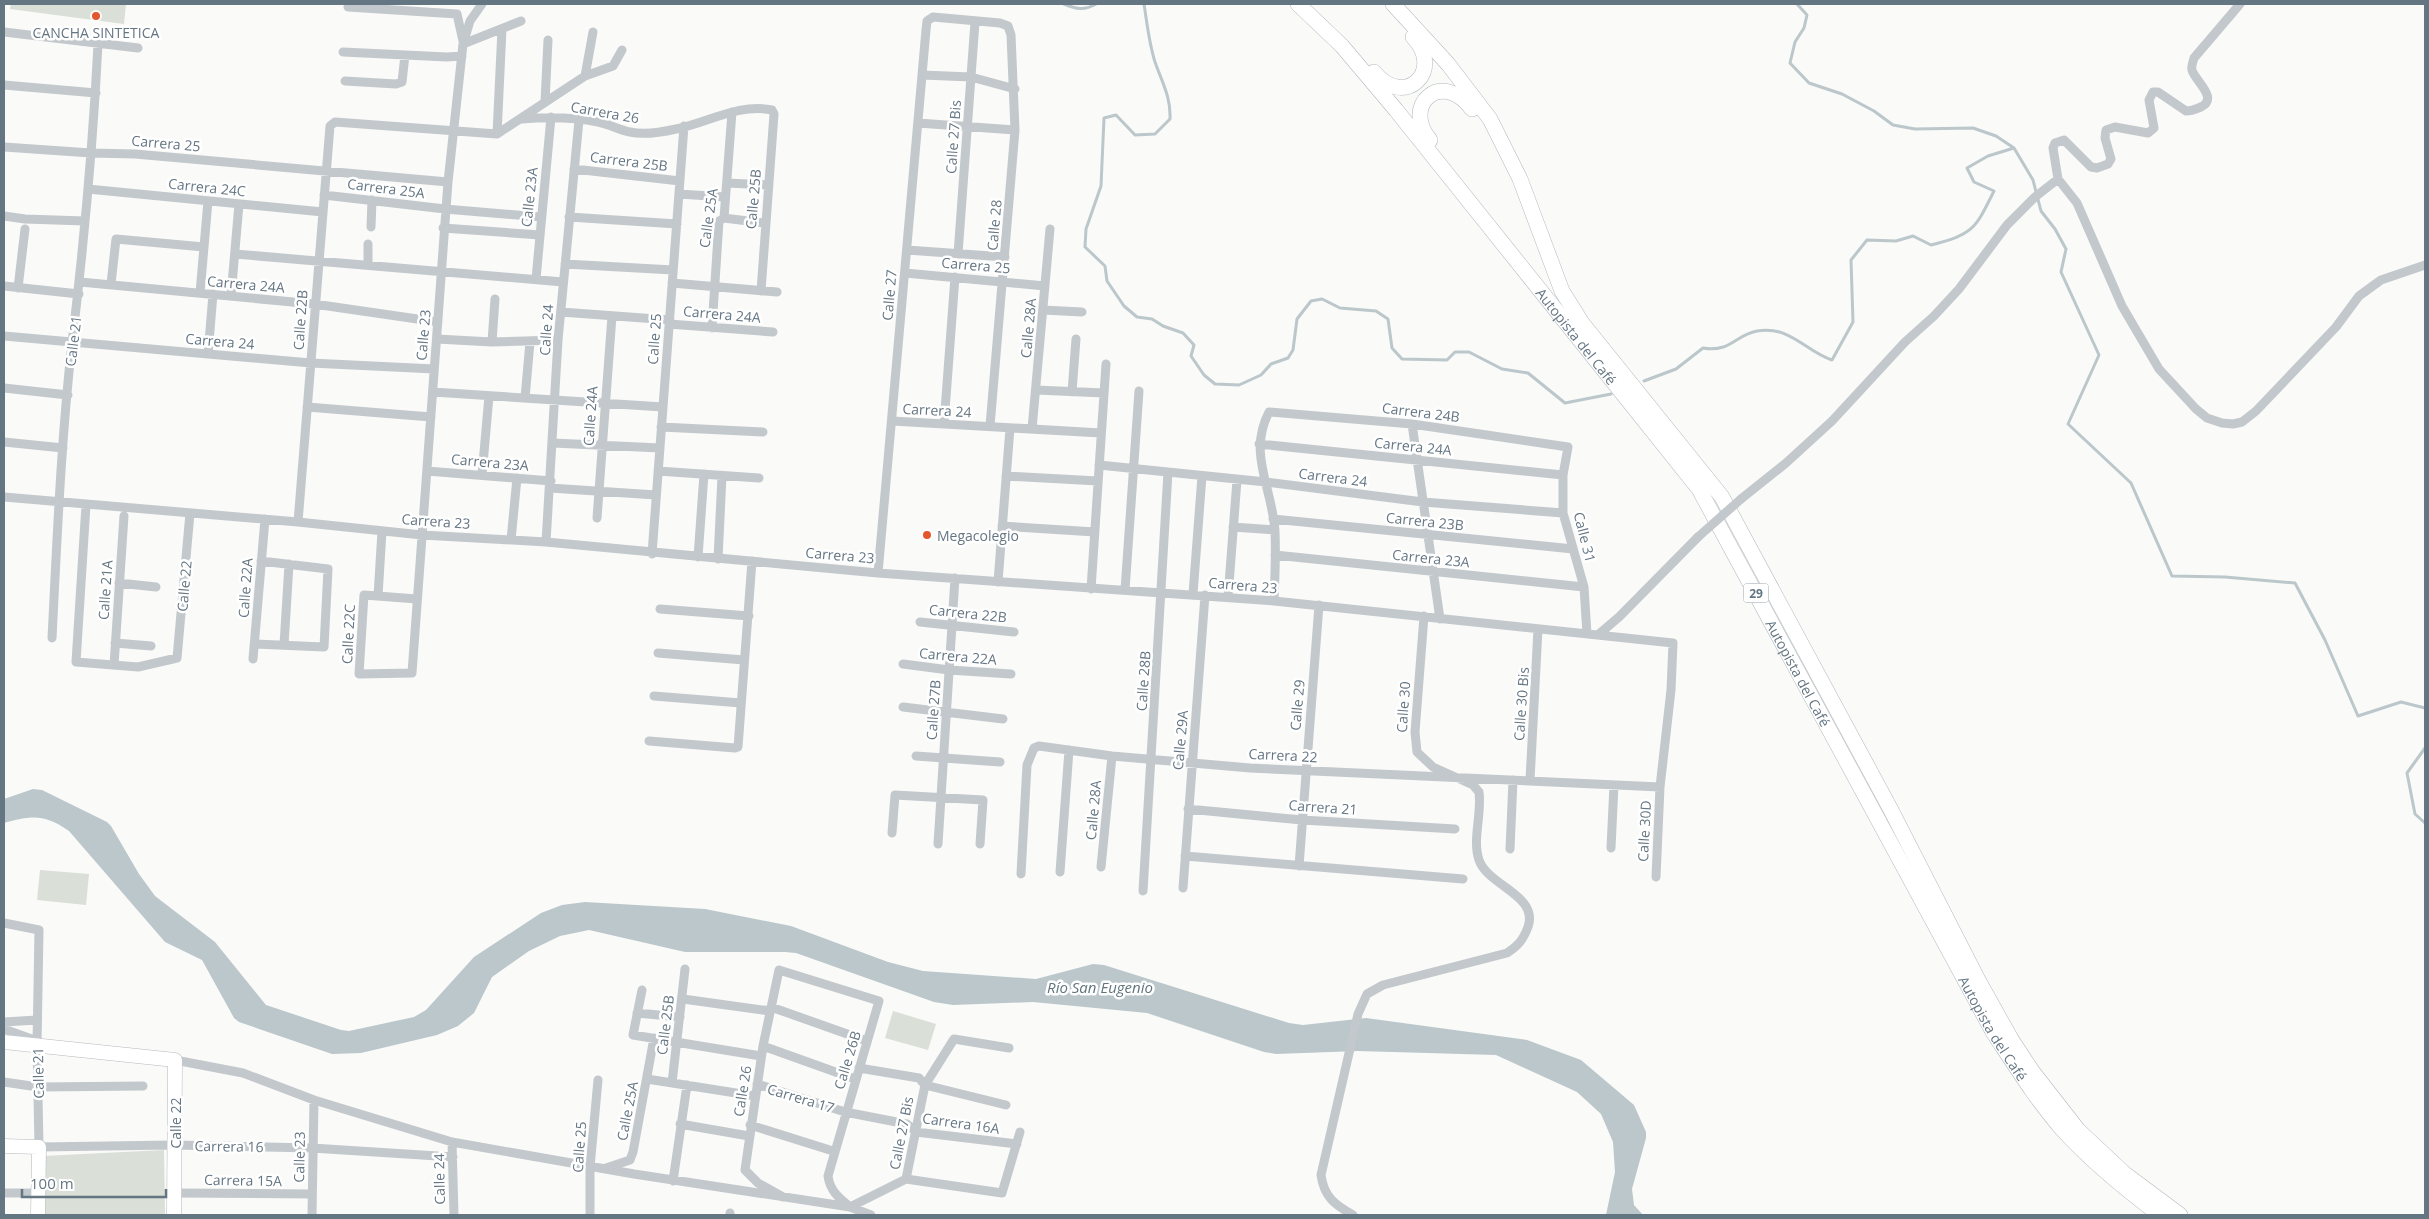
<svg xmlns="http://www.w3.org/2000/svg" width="2429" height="1219" font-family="'Open Sans',sans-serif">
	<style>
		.green { fill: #dadfd7 }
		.water { fill: #bbc7cb }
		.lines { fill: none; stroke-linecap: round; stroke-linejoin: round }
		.stream { stroke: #bbc7cb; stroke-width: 3 }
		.primary-casing { stroke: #b5babe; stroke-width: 15 }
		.trunk-casing { stroke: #b4b9bd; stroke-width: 16 }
		.minor { stroke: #c3c8cc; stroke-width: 9 }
		.primary { stroke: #fff; stroke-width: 14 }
		.trunk { stroke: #fff; stroke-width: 15 }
		.minor-bridge { stroke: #c3c8cc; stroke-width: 9 }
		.poi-dot { fill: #e4572e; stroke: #fff; stroke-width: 2 }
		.labels { text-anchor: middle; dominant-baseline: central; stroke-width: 5; stroke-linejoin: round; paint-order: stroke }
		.shield { fill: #fff; stroke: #939fa8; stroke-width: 1 }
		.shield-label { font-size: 12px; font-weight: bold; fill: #657683 }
		.poi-label { font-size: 14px; fill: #657683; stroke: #fff }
		.street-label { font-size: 14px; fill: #657683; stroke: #fff }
		.water-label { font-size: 15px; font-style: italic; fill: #60757c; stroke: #fff }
	</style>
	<rect width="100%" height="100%" fill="#fafaf8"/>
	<path class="green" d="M11 4H126L124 24 10 9Z
		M40 870 89 874 86 905 37 900Z
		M893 1011 936 1024 928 1050 885 1038Z
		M164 1150 165 1215H44L43 1156Z"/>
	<path class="water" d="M33 789 42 790 107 822 111 826 139 874 155 896 215 942 266 1005 341 1030 349 1031 414 1017 426 1010 474 957 541 913 562 905 585 902 705 909 791 926 888 962 923 971 1036 979 1093 964 1104 965 1289 1023 1303 1025 1366 1018 1527 1040 1581 1060 1634 1105 1646 1132V1138L1632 1189 1634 1205 1643 1215H1606L1615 1172 1613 1142 1601 1114 1577 1092 1496 1055 1358 1051 1276 1054 1264 1052 1147 1013 1033 1002 953 1005 934 1002 796 953 785 952H685L589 930 560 936 529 951 492 977 474 1013 458 1026 437 1035 361 1053 332 1054 239 1022 234 1018 202 960 165 942 69 831C45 814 32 815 4 823V799Z"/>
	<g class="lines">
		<path class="stream" d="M1064 4C1076 9 1084 11 1096 4
			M1144 4C1147 23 1149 43 1155 62 1162 82 1171 97 1170 119L1155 134 1135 135 1116 115 1104 118 1101 186 1086 229 1085 247 1105 266 1107 281 1124 306 1137 317 1152 319 1163 326 1183 333 1194 345 1191 356 1204 375 1215 384 1239 385 1261 375 1271 364 1288 358 1293 350 1297 319 1311 301 1322 299 1340 308 1376 311 1388 319 1392 348 1402 359 1447 360 1455 352H1469L1502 369 1528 373 1565 403 1611 394
			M1797 4 1807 15 1804 28 1795 42 1790 63 1809 83 1842 94 1874 111 1893 125 1915 129 1973 128 1996 136 2014 148 2033 180 2041 211 2055 229 2066 249 2061 272 2099 355 2068 424 2131 483 2172 576 2225 577 2295 583 2325 640 2358 716 2401 702 2425 708
			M1644 381 1676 369 1703 348C1730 353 1735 335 1757 331 1790 325 1806 352 1832 360L1853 322 1851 260 1867 240 1896 241 1913 236 1931 245C1974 234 1975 229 1994 191L1974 182 1967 168 1988 156 2014 148
			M2425 748 2407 773 2415 814 2425 823"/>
		<defs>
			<path id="primary" d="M4 1042 175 1060 174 1215
				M4 1146 39 1147 38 1215"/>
			<g id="trunk">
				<path id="s1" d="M1298 4 1342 46 1396 110 1699 489 1993 1032C2015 1065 2036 1099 2062 1129 2091 1161 2125 1189 2160 1215"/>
				<path d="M1393 4 1448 64 1490 119 1520 179 1562 291 1582 323 1722 497 1891 810 1978 980 2011 1039 2032 1071 2078 1130 2125 1174 2180 1215"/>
				<path d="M1374 72C1405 110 1445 70 1413 37"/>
				<path d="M1430 140C1401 106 1441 68 1472 109"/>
			</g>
		</defs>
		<use href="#primary" class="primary-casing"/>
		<use href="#trunk" class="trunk-casing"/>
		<path class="minor" d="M348 7 457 14 463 41
			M4 32 138 48
			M463 44 521 21
			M343 52 447 57 462 56
			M922 75 971 77 1015 89
			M585 76 593 32
			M345 81 396 84 402 82 405 55
			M4 85 96 93
			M545 102 548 40
			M522 119C547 117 572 117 598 122 609 124 619 130 630 132 643 135 663 132 676 129 708 123 738 103 772 110L774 114 761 291
			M918 123 1015 130
			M497 134 502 29
			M4 147 91 153 135 154 448 182
			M574 169 680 181
			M2058 179 2053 148 2055 143 2064 140 2091 167 2097 168 2108 164 2111 159 2105 138 2106 130 2115 127 2148 133 2154 128 2149 100 2153 92H2158L2186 111C2192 111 2196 109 2201 107 2219 98 2195 81 2192 70 2191 66 2193 62 2194 58L2240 4
			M727 183 769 185
			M88 189 323 212
			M679 194 725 197
			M324 195 445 209 541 217
			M4 216 25 219 85 221
			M569 217 677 224
			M724 218 764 223
			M371 227 372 200
			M443 228 540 235
			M907 250 1005 257
			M235 254 563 282
			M958 254 975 22
			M565 264 673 270
			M368 265V244
			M905 273 1045 286
			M536 279 551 117
			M80 282 314 304 438 322
			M672 283 777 292
			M111 284 116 239 204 247
			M4 286 79 294
			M18 288 25 229
			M200 293 208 201
			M231 296 239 204
			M1043 310 1082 312
			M561 312 670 320
			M669 324 773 332
			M712 328 719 221 724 218 732 112
			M4 336 311 363 434 369
			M437 339 492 342 558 340
			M492 342 495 299
			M208 354 213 294
			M4 388 68 395
			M1036 390 1104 393
			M433 392 663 407
			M1072 392 1076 339
			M525 398 530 342
			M307 407 431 417
			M892 421 1101 433
			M944 424 955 277
			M1412 424 1440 619
			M661 427 763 432
			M1032 429 1050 229
			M4 442 63 448
			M553 443 660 448
			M1259 444 1563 475
			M1099 465 1266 482 1423 502 1563 513
			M427 471 551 481
			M658 471 759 478
			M482 475 489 396
			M1006 476 1098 481
			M550 488 656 495
			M4 497 298 522 422 535 546 542 878 573 1274 601 1673 643 1671 690 1660 787 1656 877
			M1741 499 1786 463 1832 421 1905 342 1934 316 1959 289 2007 225 2035 197 2058 179 2077 203 2122 306 2159 369 2196 409 2207 418 2222 423 2233 424 2242 422 2256 411 2336 327 2359 296 2381 280 2425 265
			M86 505 76 662 138 667 177 658 190 513
			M597 518 612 316
			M1273 519 1573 549
			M298 522 330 126 335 122 497 134 585 76 613 66 622 50
			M1002 526 1095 532
			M1233 527 1275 530
			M511 540 517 478
			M546 542 558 340 579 120
			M652 554 684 126
			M1275 555 1584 587
			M698 557 704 474
			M718 559 722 476
			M878 573 926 30 927 21 933 17 1000 23 1008 26 1011 35 1015 130 990 426
			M998 582 1010 428
			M119 583 156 587
			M1091 589 1106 364
			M1125 590 1139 391
			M1193 594 1202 476
			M378 596 382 531
			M1228 597 1237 480
			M417 599 364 595 359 674 412 673 448 182 463 44 470 21 482 4
			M1274 601C1275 578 1276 554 1275 532 1273 489 1247 454 1269 412L1412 424 1568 447 1563 475V513L1584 587 1587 634
			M660 609 749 616
			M920 622 1014 632
			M1599 634 1619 617 1698 537
			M52 638C57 540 61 441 72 343 84 243 93 144 98 44
			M115 643 151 646
			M255 644 324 647 328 569 261 561
			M284 645 289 564
			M658 653 744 660
			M253 659 265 519
			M903 664 949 670 1011 674
			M114 665 124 516
			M654 696 741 703
			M903 707 1003 719
			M649 741 735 748 738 747 752 561
			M916 756 1000 762
			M1530 780 1538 629
			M1188 809 1302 820 1455 829
			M892 833 895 795 983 800 980 844
			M938 844 955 578
			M1611 848 1614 785
			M1510 849 1513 780
			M1185 856 1463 879
			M1299 866 1319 605
			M1101 867 1112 756
			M1060 872 1069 750
			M1021 874 1027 765 1034 748 1039 746 1112 756 1250 768 1660 787
			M1183 888 1205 595
			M1143 891 1168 472
			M4 923 39 930 37 1045 39 1147 174 1145 312 1148 453 1157
			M642 990 633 1035 761 1056
			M683 999 770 1011
			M771 1007 867 1041
			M637 1013 680 1017
			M4 1022 37 1020
			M4 1029 37 1041
			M763 1046 855 1079
			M175 1060 243 1073 314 1100 452 1142 634 1174 850 1207 871 1215
			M859 1068 919 1078 925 1085 1006 1105
			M647 1079 755 1096
			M4 1082 38 1087 143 1086
			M672 1083 685 969
			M757 1084 845 1112 907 1124 916 1132 1017 1144
			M680 1124 749 1136
			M750 1125 833 1151
			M452 1142 454 1215
			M606 1168 630 1160 633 1152 654 1038
			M906 1179 1002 1193 1020 1132
			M673 1181 687 1085
			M4 1193H38
			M174 1193 312 1194
			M783 1197 758 1183 745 1170 763 1046 779 970 879 1001 828 1176C830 1191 839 1198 850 1207L906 1179 925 1085 954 1039 1009 1048
			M730 1213V1215
			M312 1215 314 1100
			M590 1215V1167L598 1080
			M1353 1215C1335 1205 1324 1197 1321 1175L1358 1014 1367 994 1383 985 1507 953C1518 946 1523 940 1528 927 1539 895 1488 886 1479 860 1472 840 1482 814 1479 792L1473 785 1433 767 1417 752 1415 732 1424 616"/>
		<use href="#primary" class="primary"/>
		<use href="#trunk" class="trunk"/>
		<path class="minor-bridge" d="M1698 537 1741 499"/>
	</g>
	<g class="poi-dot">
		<circle cx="96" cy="16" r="5"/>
		<circle cx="927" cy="535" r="5"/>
	</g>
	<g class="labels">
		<rect class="shield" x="1743.5" y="583.5" width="25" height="19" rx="4"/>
		<g class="shield-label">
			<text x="1756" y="593">29</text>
		</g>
		<g class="poi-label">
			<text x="96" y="32">CANCHA SINTETICA</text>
			<text x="937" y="535" text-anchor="start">Megacolegio</text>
		</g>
		<g class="street-label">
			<text transform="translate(605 112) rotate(10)">Carrera 26</text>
			<text transform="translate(953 137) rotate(-86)">Calle 27 Bis</text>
			<text transform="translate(166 143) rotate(5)">Carrera 25</text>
			<text transform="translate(629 161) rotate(7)">Carrera 25B</text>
			<text transform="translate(207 187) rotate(6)">Carrera 24C</text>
			<text transform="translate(386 188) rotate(7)">Carrera 25A</text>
			<text transform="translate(529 197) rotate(-84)">Calle 23A</text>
			<text transform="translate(753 199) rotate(-85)">Calle 25B</text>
			<text transform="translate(708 218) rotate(-82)">Calle 25A</text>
			<text transform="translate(994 225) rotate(-85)">Calle 28</text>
			<text transform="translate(976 265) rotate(5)">Carrera 25</text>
			<text transform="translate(246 284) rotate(5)">Carrera 24A</text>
			<text transform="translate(889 295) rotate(-85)">Calle 27</text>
			<text transform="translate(722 314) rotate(5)">Carrera 24A</text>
			<text transform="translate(300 320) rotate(-86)">Calle 22B</text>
			<text transform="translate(1028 328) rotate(-85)">Calle 28A</text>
			<text transform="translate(546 330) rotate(-86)">Calle 24</text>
			<text transform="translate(423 335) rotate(-85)">Calle 23</text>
			<text stroke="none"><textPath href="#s1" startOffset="434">Autopista del Café</textPath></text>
			<text transform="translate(654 339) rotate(-86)">Calle 25</text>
			<text transform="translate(73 341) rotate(-83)">Calle 21</text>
			<text transform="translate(220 341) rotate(5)">Carrera 24</text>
			<text transform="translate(937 410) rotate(3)">Carrera 24</text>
			<text transform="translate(1421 412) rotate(7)">Carrera 24B</text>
			<text transform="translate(590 416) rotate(-86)">Calle 24A</text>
			<text transform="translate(1413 446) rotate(6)">Carrera 24A</text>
			<text transform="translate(490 462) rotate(5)">Carrera 23A</text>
			<text transform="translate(1333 477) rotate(7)">Carrera 24</text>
			<text transform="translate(436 521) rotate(4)">Carrera 23</text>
			<text transform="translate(1425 521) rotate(6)">Carrera 23B</text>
			<text transform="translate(1585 537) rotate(76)">Calle 31</text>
			<text transform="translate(840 555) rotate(5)">Carrera 23</text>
			<text transform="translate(1431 558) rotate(6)">Carrera 23A</text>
			<text transform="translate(1243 585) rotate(5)">Carrera 23</text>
			<text transform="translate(184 586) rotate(-85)">Calle 22</text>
			<text transform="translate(245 588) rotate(-86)">Calle 22A</text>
			<text transform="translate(105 590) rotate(-86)">Calle 21A</text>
			<text transform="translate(968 613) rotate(6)">Carrera 22B</text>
			<text transform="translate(348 634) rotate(-87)">Calle 22C</text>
			<text transform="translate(958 656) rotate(5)">Carrera 22A</text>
			<text stroke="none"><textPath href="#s1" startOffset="839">Autopista del Café</textPath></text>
			<text transform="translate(1143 681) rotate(-86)">Calle 28B</text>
			<text transform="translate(1521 704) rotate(-86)">Calle 30 Bis</text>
			<text transform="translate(1297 705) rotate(-85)">Calle 29</text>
			<text transform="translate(1403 707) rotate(-86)">Calle 30</text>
			<text transform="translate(933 710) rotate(-86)">Calle 27B</text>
			<text transform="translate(1180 740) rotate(-85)">Calle 29A</text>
			<text transform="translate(1283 755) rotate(3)">Carrera 22</text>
			<text transform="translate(1323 807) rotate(4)">Carrera 21</text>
			<text transform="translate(1093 810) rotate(-85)">Calle 28A</text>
			<text transform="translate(1644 831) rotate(-87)">Calle 30D</text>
			<text transform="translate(665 1025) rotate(-83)">Calle 25B</text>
			<text stroke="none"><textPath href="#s1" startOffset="1244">Autopista del Café</textPath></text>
			<text transform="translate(847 1060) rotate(-73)">Calle 26B</text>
			<text transform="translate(38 1073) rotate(-91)">Calle 21</text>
			<text transform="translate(742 1091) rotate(-81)">Calle 26</text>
			<text transform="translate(801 1098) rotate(17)">Carrera 17</text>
			<text transform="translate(627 1111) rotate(-79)">Calle 25A</text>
			<text transform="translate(175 1123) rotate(-90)">Calle 22</text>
			<text transform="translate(961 1123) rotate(8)">Carrera 16A</text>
			<text transform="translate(901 1133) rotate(-79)">Calle 27 Bis</text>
			<text transform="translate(229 1146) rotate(1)">Carrera 16</text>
			<text transform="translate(579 1147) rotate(-86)">Calle 25</text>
			<text transform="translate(299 1157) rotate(-89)">Calle 23</text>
			<text transform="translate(439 1179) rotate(-91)">Calle 24</text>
			<text transform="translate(243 1180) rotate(1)">Carrera 15A</text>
		</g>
		<g class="water-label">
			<text x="1100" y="987">Río San Eugenio</text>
		</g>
	</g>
	<rect width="2429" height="1219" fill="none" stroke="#657683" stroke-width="10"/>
	<path d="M22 1189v8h144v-8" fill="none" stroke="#657683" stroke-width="2.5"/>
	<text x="30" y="1189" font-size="15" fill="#657683" stroke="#ffffff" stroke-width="4" paint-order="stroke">100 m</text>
</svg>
